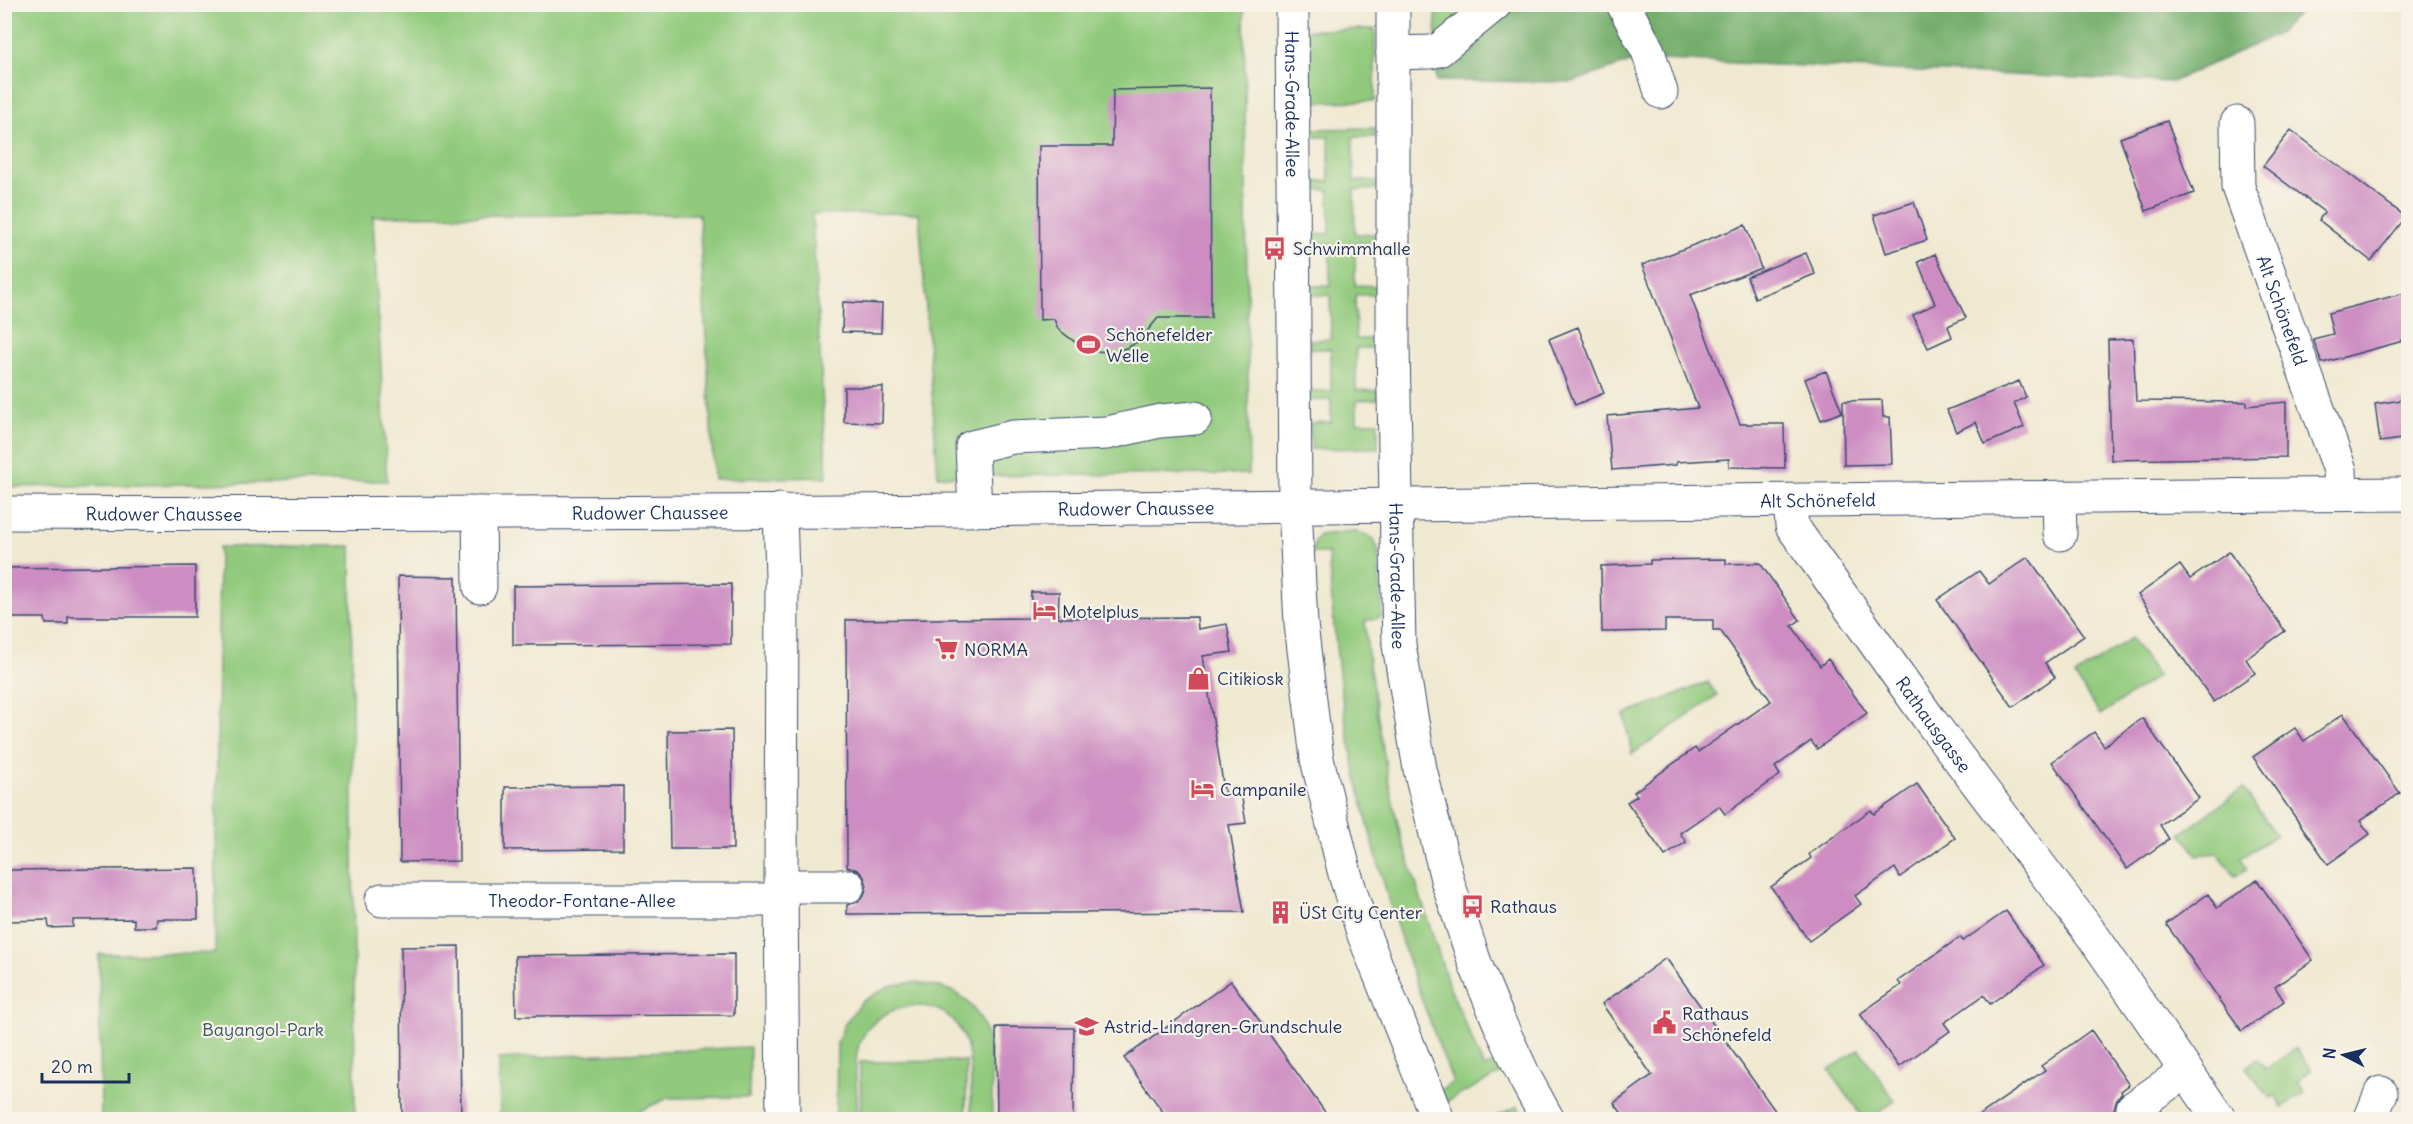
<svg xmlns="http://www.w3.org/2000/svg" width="2413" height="1124" font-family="Delius,sans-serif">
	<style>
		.green { fill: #92ca7d; stroke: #567c6e; stroke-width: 1.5 }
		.forest { fill: #75ae6c; stroke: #486e65; stroke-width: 1.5 }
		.building { fill: #cd8dc2 }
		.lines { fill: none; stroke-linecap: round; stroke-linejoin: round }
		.minor-casing { stroke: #3b4b6f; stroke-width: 35 }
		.minor { stroke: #fff; stroke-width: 33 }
		.labels { text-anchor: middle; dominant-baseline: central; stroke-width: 4.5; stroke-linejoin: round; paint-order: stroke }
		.street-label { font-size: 18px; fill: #1b2f5e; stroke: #f7f3e8 }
		.poi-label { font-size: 18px; fill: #1b2f5e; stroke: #f7f3e8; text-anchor: start }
		.park-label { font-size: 18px; fill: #395666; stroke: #f7f3e8 }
	</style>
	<rect width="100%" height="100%" fill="#f7f3e8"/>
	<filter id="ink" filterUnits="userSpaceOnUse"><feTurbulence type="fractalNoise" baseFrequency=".0167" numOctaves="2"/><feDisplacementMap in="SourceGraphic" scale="12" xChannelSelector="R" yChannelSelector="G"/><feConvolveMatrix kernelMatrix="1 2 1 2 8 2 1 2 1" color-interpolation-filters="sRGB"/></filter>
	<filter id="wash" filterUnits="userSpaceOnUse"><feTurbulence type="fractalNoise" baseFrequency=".008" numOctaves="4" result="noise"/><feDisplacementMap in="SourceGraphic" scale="24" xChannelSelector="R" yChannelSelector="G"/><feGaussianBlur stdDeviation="1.35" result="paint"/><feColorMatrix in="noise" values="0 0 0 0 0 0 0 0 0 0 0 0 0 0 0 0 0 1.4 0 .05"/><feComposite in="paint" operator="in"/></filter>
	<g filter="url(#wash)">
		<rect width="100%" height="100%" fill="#f0e9d1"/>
		<path class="green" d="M4 5H1244L1249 474 938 476 919 213 812 214 827 477 714 479 699 214 373 216 387 481 5 487Z
			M1436 5H1519L1436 65Z
			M1375 29V101L1307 102 1306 30Z
			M1375 128V137H1353L1354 181H1376V189L1354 190 1355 234H1377V242L1355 243V285L1377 286V294L1355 295 1356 339H1378V348H1356V390L1378 391V399L1357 400V422H1378V448L1311 449 1310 423 1331 422V400H1310V391H1331V349H1310L1309 340 1331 339 1330 295H1309V286H1330V243H1308V234H1330L1329 190H1308V181H1329V137H1308V129Z
			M1353 531C1366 534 1373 535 1378 549L1382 617 1365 621 1369 664 1388 779 1400 834 1448 983 1484 1068 1499 1061 1505 1071 1446 1102 1440 1091 1453 1082C1408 968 1370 854 1348 734 1337 674 1333 613 1328 553H1312L1315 540 1319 535Z
			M351 546 355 1119H101L99 954 215 953 219 547Z
			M2131 638 2158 676 2100 715 2075 676Z
			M1708 682 1717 696 1632 754 1624 715Z
			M2243 788 2276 835 2241 858 2247 869 2235 876 2218 853 2197 855 2181 834Z
			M913 982C925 985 942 986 954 992 999 1017 991 1076 992 1119H971C970 1093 974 1063 964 1038 946 990 879 999 860 1042 852 1060 858 1099 858 1119H836L837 1043 844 1025 861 1002 889 986Z
			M750 1047 749 1097 668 1098 631 1115H500L499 1059Z
			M2296 1048 2311 1070 2298 1081 2305 1092 2283 1107 2276 1096 2270 1098 2246 1067 2257 1059 2266 1069Z
			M1859 1049 1895 1101 1869 1119H1864L1829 1070Z
			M966 1061V1119H861L860 1062Z
			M1518 1106 1524 1117 1521 1119H1490Z"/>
		<path class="forest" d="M1519 5H2306L2278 34 2172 82 1639 59 1573 82 1436 81V65Z"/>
		<g id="blocks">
			<path class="building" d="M1210 88 1211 318H1158L1140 340 1129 347 1114 352 1091 351 1079 345 1058 329 1054 319 1040 320 1039 146H1112L1113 90Z
				M2167 121 2194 193 2146 211 2120 138Z
				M2291 130 2406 217 2371 261 2319 220 2324 212 2263 166Z
				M1914 202 1927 240 1886 253 1874 215Z
				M1745 225 1761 268 1690 295 1740 424H1784L1785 468 1729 467V459L1676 462V465L1612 470 1607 416 1698 408 1642 265Z
				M1806 253 1815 274 1755 298 1747 277Z
				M1935 254 1966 318 1948 326 1952 337 1928 348 1913 315 1935 304 1918 262Z
				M2409 292V338L2402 340 2403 341 2322 363 2313 339 2333 334 2328 313Z
				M843 302 882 304 881 333 842 332Z
				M1578 327 1604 393 1575 405 1549 339Z
				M2133 339 2136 401 2247 402V406L2286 402V457L2111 460 2108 340Z
				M1826 371 1842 412 1821 420 1805 379Z
				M2019 381 2026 397 2014 403 2024 427 1985 444 1976 422 1956 432 1947 410Z
				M844 387H883L882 423 844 422Z
				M2409 399V438L2380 442 2375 404Z
				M1882 400 1883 417H1890L1892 464 1844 465 1843 401Z
				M2229 552 2285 631 2246 659 2255 673 2214 702 2138 595 2180 565 2190 579Z
				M2028 557 2084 636 2045 663 2055 677 2013 707 1937 600 1979 571 1989 584Z
				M1726 559V564L1760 563 1800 620 1792 626 1820 666 1828 659 1867 713 1817 749 1811 741 1775 767 1780 775 1725 814 1719 806 1680 833 1686 842 1665 856 1627 802 1637 796 1634 792 1695 748 1698 752 1771 701 1720 630H1713V620H1665V631L1602 632 1601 566 1650 564V560Z
				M195 566V617H68V624H46L45 618H5V568Z
				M398 576 456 577 459 861 400 862Z
				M731 584V644L513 645V586Z
				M1031 592H1059L1058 618 1197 617 1198 629 1227 624 1232 652 1203 656 1225 796 1241 793 1246 823 1229 825 1244 912 847 914V905L857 902 864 896 867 885 864 877 858 870 847 867 846 620 1030 618Z
				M2343 714 2400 793 2360 821 2370 834 2328 864 2253 757 2295 728 2304 741Z
				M2142 718 2199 798 2160 825 2169 839 2127 869 2052 762 2094 732 2104 746Z
				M732 730 733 849H670L668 731Z
				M1917 784 1955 838 1900 877 1895 868 1855 896 1861 904 1809 941 1771 887 1811 858 1809 854 1871 810 1874 814Z
				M623 786V849L505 850V787Z
				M197 868 198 919H157L156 927H134V919L73 920V927L49 928 48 920 8 921V870Z
				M2257 880 2313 960 2275 987 2284 1001 2242 1031 2166 924 2208 894 2217 908Z
				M2006 911 2044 965 1990 1004 1984 995 1944 1023 1950 1031 1899 1067 1860 1014 1901 985 1898 981 1960 937 1963 941Z
				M459 946 461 1119H402L401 947Z
				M734 954V1015L516 1016 515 956Z
				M1666 958 1781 1119H1626L1614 1103 1652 1075 1602 1004Z
				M1231 981 1330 1119H1168L1124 1058Z
				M996 1027 1074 1028 1073 1119H997Z
				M2091 1030 2129 1085 2121 1091 2122 1093 2116 1101 2114 1110 2118 1119H1974L2045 1070 2041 1066Z"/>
		</g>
	</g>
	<g filter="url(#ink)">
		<use href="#blocks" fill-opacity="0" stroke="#3b4b6f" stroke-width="1.5"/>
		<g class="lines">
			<defs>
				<g id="minor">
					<path id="s1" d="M1292 4 1295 507 1301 624 1317 759 1345 874 1364 935 1438 1120"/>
					<path id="s2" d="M1393 4V347L1399 645 1420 769 1448 883 1476 966 1500 1024 1525 1078 1548 1120"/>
					<path d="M1623 4 1648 51 1661 92"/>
					<path d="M1393 53 1430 52 1439 50 1495 4"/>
					<path id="s3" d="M2237 123 2238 187 2340 470 2341 494"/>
					<path d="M2059 498 2060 534"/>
					<path id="s4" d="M1790 502 1792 526 1797 533 1932 723 2095 939 2220 1120"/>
					<path d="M975 509 972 447 1013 437 1107 433 1160 421 1195 418"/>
					<path d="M780 510 782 578 781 886 783 1120"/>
					<path id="s5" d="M4 513C806 517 1607 500 2408 494"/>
					<path d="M479 513 480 587"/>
					<path d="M781 886H848"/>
					<path id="s6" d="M382 900H781"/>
					<path d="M2133 1108 2186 1071"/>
					<path d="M2370 1120 2381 1093"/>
				</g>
			</defs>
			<use href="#minor" class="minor-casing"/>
			<use href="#minor" class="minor"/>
		</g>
	</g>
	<defs>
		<symbol id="bus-bare" viewBox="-9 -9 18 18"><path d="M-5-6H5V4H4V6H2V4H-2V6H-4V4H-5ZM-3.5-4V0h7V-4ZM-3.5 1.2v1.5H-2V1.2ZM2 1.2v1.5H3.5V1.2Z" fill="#d1495b" stroke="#f7f3e8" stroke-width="2.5" paint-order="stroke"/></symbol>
		<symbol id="stadium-bare" viewBox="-9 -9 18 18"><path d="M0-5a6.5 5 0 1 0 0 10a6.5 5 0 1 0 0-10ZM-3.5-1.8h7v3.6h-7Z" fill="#d1495b" stroke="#f7f3e8" stroke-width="2.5" paint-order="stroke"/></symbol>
		<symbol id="hotel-bare" viewBox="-9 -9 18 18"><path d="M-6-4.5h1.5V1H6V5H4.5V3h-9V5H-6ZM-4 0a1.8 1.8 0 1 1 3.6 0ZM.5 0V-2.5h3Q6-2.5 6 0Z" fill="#d1495b" stroke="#f7f3e8" stroke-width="2.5" paint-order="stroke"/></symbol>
		<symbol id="supermarket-bare" viewBox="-9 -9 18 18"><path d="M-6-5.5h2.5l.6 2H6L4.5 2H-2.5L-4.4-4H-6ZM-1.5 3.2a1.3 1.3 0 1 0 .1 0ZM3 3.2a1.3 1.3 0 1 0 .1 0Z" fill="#d1495b" stroke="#f7f3e8" stroke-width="2.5" paint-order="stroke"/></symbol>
		<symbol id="shop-bare" viewBox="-9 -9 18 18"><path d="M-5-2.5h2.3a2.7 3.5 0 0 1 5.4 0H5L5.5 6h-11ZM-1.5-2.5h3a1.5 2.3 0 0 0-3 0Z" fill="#d1495b" stroke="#f7f3e8" stroke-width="2.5" paint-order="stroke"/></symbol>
		<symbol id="building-bare" viewBox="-9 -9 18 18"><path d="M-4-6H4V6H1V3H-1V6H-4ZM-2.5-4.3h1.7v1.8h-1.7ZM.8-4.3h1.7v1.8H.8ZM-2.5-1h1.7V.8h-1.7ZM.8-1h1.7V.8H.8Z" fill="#d1495b" stroke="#f7f3e8" stroke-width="2.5" paint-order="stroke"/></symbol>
		<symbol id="civic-bare" viewBox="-9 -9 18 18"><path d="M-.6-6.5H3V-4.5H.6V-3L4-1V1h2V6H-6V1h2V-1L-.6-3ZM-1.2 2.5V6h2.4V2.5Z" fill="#d1495b" stroke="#f7f3e8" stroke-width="2.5" paint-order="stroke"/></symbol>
		<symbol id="school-bare" viewBox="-9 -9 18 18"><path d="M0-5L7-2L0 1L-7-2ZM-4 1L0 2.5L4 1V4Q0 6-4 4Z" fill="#d1495b" stroke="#f7f3e8" stroke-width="2.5" paint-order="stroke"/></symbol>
	</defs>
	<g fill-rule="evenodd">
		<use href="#bus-bare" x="1258" y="232" width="33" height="33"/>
		<use href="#stadium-bare" x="1072" y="328" width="33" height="33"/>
		<use href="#hotel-bare" x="1028" y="594" width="33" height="33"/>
		<use href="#supermarket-bare" x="930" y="632" width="33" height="33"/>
		<use href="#shop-bare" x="1182" y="662" width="33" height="33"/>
		<use href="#hotel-bare" x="1186" y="772" width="33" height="33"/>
		<use href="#bus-bare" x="1456" y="890" width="33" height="33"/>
		<use href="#building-bare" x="1264" y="896" width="33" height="33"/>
		<use href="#civic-bare" x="1648" y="1006" width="33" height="33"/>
		<use href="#school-bare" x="1070" y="1010" width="33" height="33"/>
	</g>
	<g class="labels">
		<g class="street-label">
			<text stroke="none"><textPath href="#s1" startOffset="100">Hans-Grade-Allee</textPath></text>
			<text stroke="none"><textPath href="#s3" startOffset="195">Alt Schönefeld</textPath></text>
			<text stroke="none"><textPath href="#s5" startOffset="1814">Alt Schönefeld</textPath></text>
			<text stroke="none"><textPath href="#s5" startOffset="1132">Rudower Chaussee</textPath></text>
			<text stroke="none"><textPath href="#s5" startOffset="646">Rudower Chaussee</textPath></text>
			<text stroke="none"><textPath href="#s5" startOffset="160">Rudower Chaussee</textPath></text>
			<text stroke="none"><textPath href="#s2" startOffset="572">Hans-Grade-Allee</textPath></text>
			<text stroke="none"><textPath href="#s4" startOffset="268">Rathausgasse</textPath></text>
			<text stroke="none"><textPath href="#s6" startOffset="200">Theodor-Fontane-Allee</textPath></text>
		</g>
		<g class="poi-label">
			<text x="1293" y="248">Schwimmhalle</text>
			<text x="1106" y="334">Schönefelder<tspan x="1106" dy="21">Welle</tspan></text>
			<text x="1062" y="611">Motelplus</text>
			<text x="964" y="649">NORMA</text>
			<text x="1217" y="678">Citikiosk</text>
			<text x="1220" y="789">Campanile</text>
			<text x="1490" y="906">Rathaus</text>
			<text x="1299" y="912">ÜSt City Center</text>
			<text x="1682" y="1013">Rathaus<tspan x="1682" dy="21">Schönefeld</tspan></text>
			<text x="1104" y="1026">Astrid-Lindgren-Grundschule</text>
		</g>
		<g class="park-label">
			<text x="263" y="1029">Bayangol-Park</text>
		</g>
	</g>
	<rect width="2413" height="1124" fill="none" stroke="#f7f3e8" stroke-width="24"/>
	<g transform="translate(2344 1055) rotate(277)" stroke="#f7f3e8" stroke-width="4.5" paint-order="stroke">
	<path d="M0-4.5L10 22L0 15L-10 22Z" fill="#1b2f5e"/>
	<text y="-9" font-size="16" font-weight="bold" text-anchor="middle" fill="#1b2f5e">N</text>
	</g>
	<path d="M42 1073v9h87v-9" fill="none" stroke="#1b2f5e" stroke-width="3"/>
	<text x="51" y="1073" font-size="18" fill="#1b2f5e" stroke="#f7f3e8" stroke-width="4.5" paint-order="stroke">20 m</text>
</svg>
